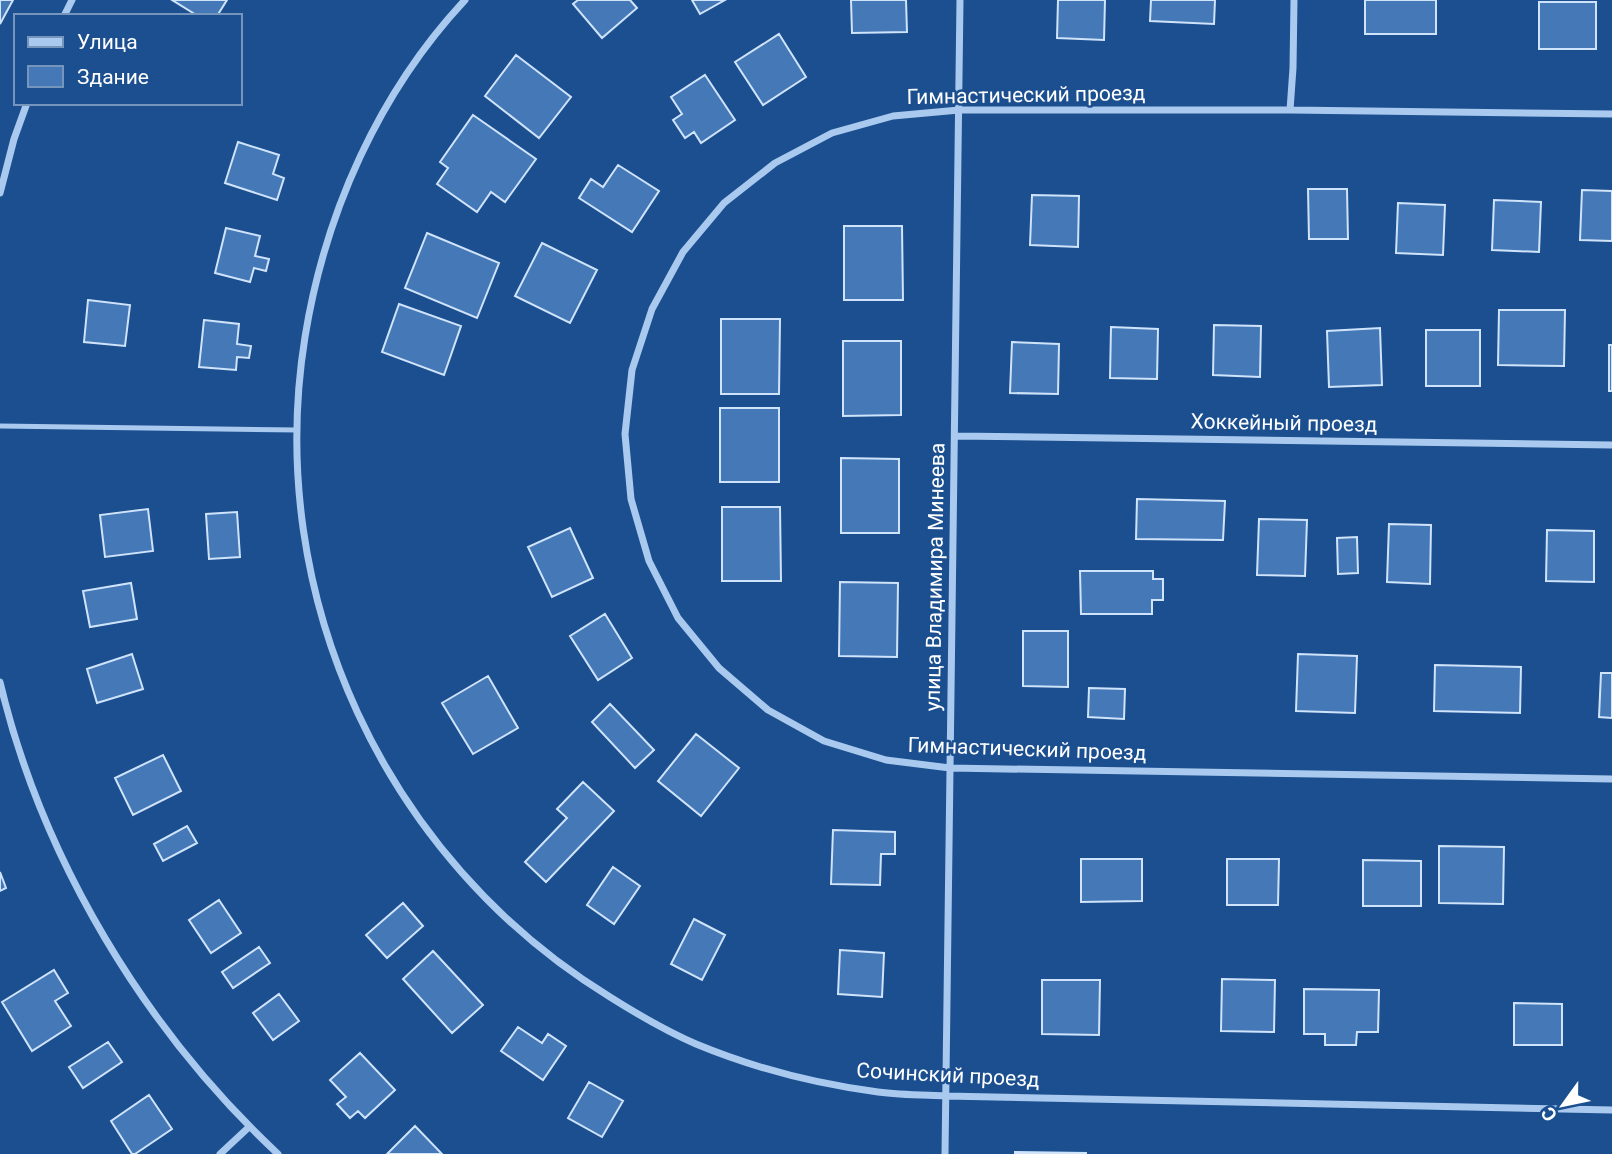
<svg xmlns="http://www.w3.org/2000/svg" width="1612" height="1154" font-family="Roboto,sans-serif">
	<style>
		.building { fill: #4478b7; stroke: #cfe3fa; stroke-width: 2 }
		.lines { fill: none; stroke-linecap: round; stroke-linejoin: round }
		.service { stroke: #a9c9ee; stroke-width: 5 }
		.minor { stroke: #a9c9ee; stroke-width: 7 }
		.labels { text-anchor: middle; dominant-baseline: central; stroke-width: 5; stroke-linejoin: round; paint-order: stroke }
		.street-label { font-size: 21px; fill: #fff; stroke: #1b4f8f }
	</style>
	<rect width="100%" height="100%" fill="#1b4f8f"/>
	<path class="building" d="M0 0H13L0 24Z
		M172 0H227L217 16H198Z
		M578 0H630L637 8 602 38 573 4Z
		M692 0H725L700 14Z
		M851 0H906L907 32 852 33Z
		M1058 0H1105L1104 40 1057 38Z
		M1151 0H1215L1214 24 1150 21Z
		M1365 0H1436V34H1365Z
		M1539 2H1596V49H1539Z
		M779 34 806 77 763 105 735 62Z
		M516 55 571 97 539 138 485 96Z
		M705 75 735 120 701 143 694 132 685 138 673 120 682 114 671 97Z
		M473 115 536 159 505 202 491 192 477 212 437 184 448 168 440 162Z
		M238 142 279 155 273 174 284 178 277 200 225 183Z
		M618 165 659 191 632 232 579 198 591 179 603 187Z
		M1308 189H1347L1348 239H1309Z
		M1582 190 1612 191V241L1580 240Z
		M1032 195 1079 196 1078 247 1030 245Z
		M1494 200 1541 202 1539 252 1492 250Z
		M1398 203 1445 205 1443 255 1396 253Z
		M844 226H902L903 300H844Z
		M226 228 260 236 255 256 269 259 266 271 254 268 250 282 215 273Z
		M427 233 499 263 477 318 405 288Z
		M542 243 597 270 570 323 515 296Z
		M88 300 130 305 125 346 84 342Z
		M399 304 461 326 444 375 382 352Z
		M1499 310H1565L1564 366 1498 365Z
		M721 319H780L779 394H721Z
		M204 320 239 324 237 344 251 346 249 358 237 357 236 370 199 367Z
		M1214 325 1261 326 1260 377 1213 375Z
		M1111 327 1158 329 1157 379 1110 378Z
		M1380 328 1382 385 1329 387 1327 331Z
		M1426 330H1480V386H1426Z
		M843 341H901V415L843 416Z
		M1012 342 1059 344 1058 394 1010 393Z
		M1609 345H1612V391H1609Z
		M720 408H779V482H720Z
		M841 458 899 459V533H841Z
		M1137 499 1225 501 1223 540 1136 539Z
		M722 507H780L781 581H722Z
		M148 509 153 551 105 557 100 515Z
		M237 512 240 557 209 559 206 514Z
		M1259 519 1307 520 1305 576 1257 575Z
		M1389 524 1431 525 1430 584 1387 582Z
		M570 528 593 578 552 597 528 547Z
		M1547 530 1594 531V582L1546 581Z
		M1357 537 1358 573 1338 574 1337 538Z
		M1080 571H1153V579H1163V600H1152V614H1081Z
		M840 582 898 583 897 657 839 656Z
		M131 583 137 619 90 627 83 591Z
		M605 614 632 658 598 680 570 636Z
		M1023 631H1068V687L1023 686Z
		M132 654 143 689 97 703 87 669Z
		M1298 654 1357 656 1355 713 1296 711Z
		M1435 665 1521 667 1520 713 1434 711Z
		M1601 673H1612V718L1599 717Z
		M488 676 518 728 473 754 442 703Z
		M1089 688 1125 689 1124 719 1088 717Z
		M610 704 654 750 635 768 592 722Z
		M696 734 739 768 701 816 658 781Z
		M163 755 181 791 133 815 115 778Z
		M583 782 614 811 546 882 525 862 567 818 557 809Z
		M187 826 197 843 163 861 154 844Z
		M833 830 895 832V854H881L880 885 831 884Z
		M1439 846 1504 847 1503 904 1439 903Z
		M1081 859H1142V901L1081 902Z
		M1227 859H1279L1278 905H1227Z
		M1363 860 1421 861V906H1363Z
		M613 867 640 886 614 924 587 905Z
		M0 872 6 888 0 891Z
		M219 900 241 933 211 953 189 920Z
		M403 903 423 926 387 958 366 935Z
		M694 919 725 935 702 980 671 964Z
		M259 947 270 963 233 988 222 972Z
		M840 950 884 953 882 997 838 994Z
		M433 951 483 1005 452 1033 403 979Z
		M54 970 68 993 55 1001 71 1026 32 1051 2 1002Z
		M1222 979 1275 980 1274 1032 1221 1031Z
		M1042 980H1100L1099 1035 1042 1034Z
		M1304 989 1379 990 1378 1032H1357L1356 1045H1325V1034H1304Z
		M279 994 299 1021 273 1040 253 1013Z
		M1514 1003 1562 1004V1045H1514Z
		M518 1027 542 1043 548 1034 566 1046 543 1080 501 1051Z
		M108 1042 122 1062 83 1088 69 1067Z
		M360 1053 395 1090 365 1118 358 1111 350 1118 337 1104 346 1097 330 1080Z
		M589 1082 623 1101 602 1137 568 1118Z
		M149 1095 172 1129 135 1154H132L111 1121Z
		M415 1126 442 1154H387Z
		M1015 1152 1086 1153V1154H1015Z"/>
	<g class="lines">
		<path class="service" d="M0 426 297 430"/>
		<path class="minor" d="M465 0C379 92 325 213 305 337 263 597 386 860 610 997 637 1014 666 1031 696 1044 754 1068 816 1084 878 1092 901 1095 924 1095 946 1096L1612 1110
			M64 16 72 0
			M1290 110 1293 68 1294 0
			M1612 114 1290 110H959L893 116 832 133 775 163 724 203 683 252 652 309 632 370 625 434 631 499 649 561 678 618 719 668 768 710 824 741 886 760 950 768 1612 779
			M0 193 14 139 27 103
			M955 436 1612 445
			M0 682C42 859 145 1030 278 1154
			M220 1154 249 1127
			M945 1154 960 0"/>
	</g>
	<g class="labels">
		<g class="street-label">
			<text transform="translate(1026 95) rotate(-1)">Гимнастический проезд</text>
			<text transform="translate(1284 423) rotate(1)">Хоккейный проезд</text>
			<text transform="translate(935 577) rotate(-89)">улица Владимира Минеева</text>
			<text transform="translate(1027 749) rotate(2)">Гимнастический проезд</text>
			<text transform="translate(948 1075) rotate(3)">Сочинский проезд</text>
		</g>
	</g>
	<rect x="14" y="14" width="228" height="91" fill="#1b4f8f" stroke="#7695bc" stroke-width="2"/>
	<rect x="28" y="37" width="35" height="10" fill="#a9c9ee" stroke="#7695bc" stroke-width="2"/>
	<text x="77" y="49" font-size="21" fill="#ffffff">Улица</text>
	<rect x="28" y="66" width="35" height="21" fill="#4478b7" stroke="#7695bc" stroke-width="2"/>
	<text x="77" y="84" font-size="21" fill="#ffffff">Здание</text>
	<g transform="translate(1563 1105) rotate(237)" stroke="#1b4f8f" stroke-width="5" paint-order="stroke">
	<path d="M0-5L12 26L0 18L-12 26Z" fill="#ffffff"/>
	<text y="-10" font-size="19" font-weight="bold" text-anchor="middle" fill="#ffffff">С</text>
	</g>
</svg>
